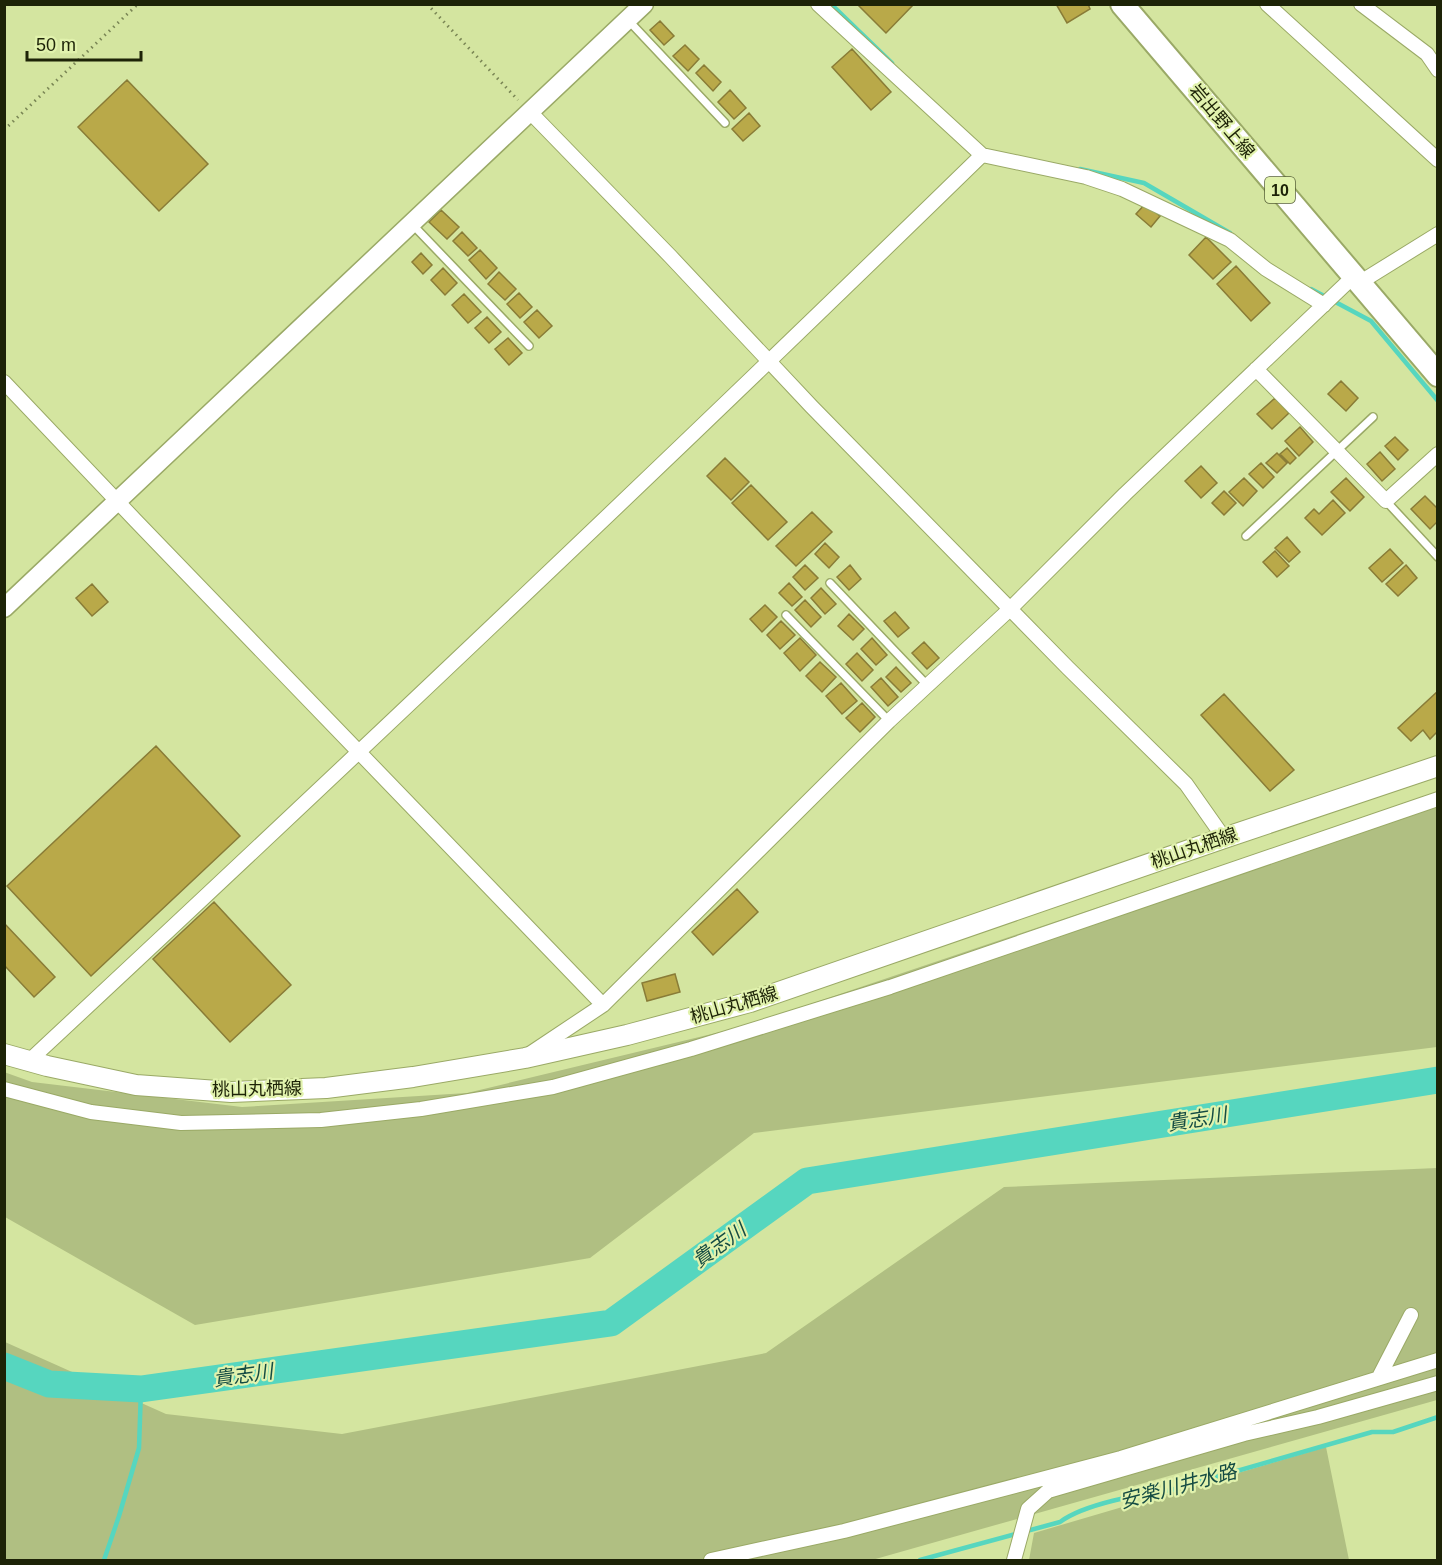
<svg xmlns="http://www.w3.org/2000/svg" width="1442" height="1565" font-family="Helvetica,'Noto Sans JP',sans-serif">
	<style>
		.green { fill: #b0bf82 }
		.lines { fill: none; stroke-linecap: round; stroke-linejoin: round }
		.stream { stroke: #56d6bf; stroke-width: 4.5 }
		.river { stroke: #56d6bf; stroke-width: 27 }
		.building { fill: #b9a949; stroke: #897c37; stroke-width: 1.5 }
		.service-casing { stroke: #9aa966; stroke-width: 10 }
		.minor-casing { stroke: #9aa966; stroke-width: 16 }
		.tertiary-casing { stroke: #9aa966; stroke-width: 21 }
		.secondary-casing { stroke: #9aa966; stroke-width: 22 }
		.primary-casing { stroke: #9aa966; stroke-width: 26 }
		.path { stroke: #798554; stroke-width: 3; stroke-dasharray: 1.5 4.5; stroke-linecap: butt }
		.service { stroke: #fff; stroke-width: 7 }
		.minor { stroke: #fff; stroke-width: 14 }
		.tertiary { stroke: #fff; stroke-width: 18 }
		.secondary { stroke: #fff; stroke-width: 20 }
		.primary { stroke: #fff; stroke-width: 22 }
		.labels { text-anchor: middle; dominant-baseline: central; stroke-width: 4.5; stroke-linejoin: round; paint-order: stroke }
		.shield { fill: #e1f2ad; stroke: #586139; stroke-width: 1.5 }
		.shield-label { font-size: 16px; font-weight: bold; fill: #1d2307 }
		.street-label { font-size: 18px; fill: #1d2307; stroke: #e1f2ad }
		.water-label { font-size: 20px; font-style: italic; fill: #154c43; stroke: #e1f2ad }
	</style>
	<rect width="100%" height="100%" fill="#d4e5a0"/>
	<path class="green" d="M1437 793V1047L754 1133 590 1258 195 1325 5 1217 4 1072 32 1082 242 1107 467 1093 745 1026Z
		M1437 1168V1400L872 1560H5V1342L166 1414 342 1434 766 1353 1004 1187Z
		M1326 1447 1349 1560H1029L1034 1533Z"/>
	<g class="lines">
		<path class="stream" d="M831 4 892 63
			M1080 169 1144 183 1230 233
			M1311 289 1371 321 1438 401
			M104 1560 119 1516 139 1448 141 1389
			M920 1560 1060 1522C1084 1504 1140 1494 1171 1490L1372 1432H1393L1438 1417"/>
		<path class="river" d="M4 1366 49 1384 141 1389 611 1323 807 1181 1438 1080"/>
	</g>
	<path class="building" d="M857 4H914L886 33Z
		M1056 4H1088L1090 9 1067 23Z
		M660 21 674 36 664 45 650 30Z
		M685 45 699 59 688 71 673 56Z
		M852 49 891 92 871 110 832 67Z
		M704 65 721 82 713 91 696 73Z
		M127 80 208 164 159 211 78 127Z
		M730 90 746 108 734 119 718 102Z
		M749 113 760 126 743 141 732 129Z
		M1145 204 1160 216 1151 227 1136 214Z
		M441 210 459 227 447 239 429 222Z
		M462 232 477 248 468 256 453 241Z
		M1206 237 1231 262 1213 279 1189 255Z
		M480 250 497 268 486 279 469 260Z
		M421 253 432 265 423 274 412 262Z
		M1236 266 1270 303 1251 321 1217 284Z
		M443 268 457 283 445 295 431 280Z
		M499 272 516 289 505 300 488 284Z
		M519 293 532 307 520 318 507 304Z
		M464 294 481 312 468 323 452 305Z
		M537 310 552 326 539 338 524 322Z
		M487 317 501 332 489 343 475 328Z
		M508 338 522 353 509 365 495 349Z
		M1341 381 1358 398 1346 411 1328 394Z
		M1275 398 1289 413 1272 429 1257 414Z
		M1300 427 1313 442 1299 456 1285 441Z
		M1395 437 1408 450 1398 460 1385 446Z
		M1287 448 1296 458 1290 464 1280 454Z
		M1380 452 1395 469 1382 481 1367 464Z
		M1277 453 1287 463 1277 473 1266 463Z
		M725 458 749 482 731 500 707 476Z
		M1261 463 1274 477 1263 488 1249 474Z
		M1201 466 1217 483 1201 498 1185 481Z
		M1244 478 1257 491 1243 506 1229 492Z
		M1346 478 1364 497 1350 511 1331 492Z
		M751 485 787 522 768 540 732 503Z
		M1224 491 1236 503 1224 515 1212 503Z
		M1425 496 1438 509V521L1430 529 1411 509Z
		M1333 500 1345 513 1322 535 1305 518 1314 509 1319 514Z
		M812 512 832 532 796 566 776 546Z
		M1287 537 1300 552 1289 562 1275 548Z
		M825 543 839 557 829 568 815 554Z
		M1390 549 1403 563 1382 582 1369 568Z
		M1275 551 1289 566 1277 577 1263 562Z
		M805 565 818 578 805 590 793 577Z
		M850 565 861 579 849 590 837 577Z
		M1406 565 1417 578 1398 596 1386 584Z
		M789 583 802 597 792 606 779 593Z
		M92 584 108 602 92 616 76 598Z
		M821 588 836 604 825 614 811 598Z
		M805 600 821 617 811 627 795 610Z
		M765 605 777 617 762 632 750 619Z
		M895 612 909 628 898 637 884 621Z
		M849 614 864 629 853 640 838 626Z
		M781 621 795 635 780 649 767 635Z
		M800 638 816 655 800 671 784 653Z
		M872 638 887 655 876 665 861 649Z
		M924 642 939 658 927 669 912 653Z
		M857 653 873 670 862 681 846 664Z
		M820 662 836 677 822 692 806 676Z
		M896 667 911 683 901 692 886 677Z
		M881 678 898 697 888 706 871 687Z
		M841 683 857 701 842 714 826 696Z
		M1438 691V731L1430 739 1423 730 1411 741 1398 728Z
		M1224 694 1294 770 1270 791 1201 715Z
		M862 703 875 717 860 732 846 718Z
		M156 746 240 836 91 976 7 886Z
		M737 889 758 912 713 955 692 932Z
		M214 902 291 985 230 1042 153 959Z
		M4 923 55 977 34 997 4 965Z
		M675 974 680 992 647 1001 642 983Z"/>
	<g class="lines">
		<defs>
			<path id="service" d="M628 20 725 123
				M412 224 529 346
				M1386 501 1438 557
				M1246 536 1373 417
				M830 583 928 686
				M786 615 889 721"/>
			<path id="minor" d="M818 4 982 155 1086 177 1122 189 1230 240 1266 269 1324 305
				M1267 4 1438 160
				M1361 4 1427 54 1438 70
				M530 112 671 257 812 407 1068 668 1186 784 1224 838
				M1359 283 1438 234
				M1256 369 1386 501 1438 454
				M4 382 136 521 603 1005
				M531 1053 603 1005 889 721 1010 609 1125 494 1354 276
				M29 1061C350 762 668 461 982 155
				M4 1089 91 1112 181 1123 321 1120 421 1109 553 1087 691 1049 890 987 1438 799
				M1379 1377 1411 1315
				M711 1560 844 1531 1121 1458 1438 1360
				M1014 1560 1028 1509 1048 1491 1244 1434 1318 1417 1438 1383"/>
			<path id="tertiary" d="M4 608 644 4"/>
			<path id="secondary" d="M4 1054 47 1066 136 1085 231 1092 326 1088 413 1077 525 1058 627 1035 750 1002 1224 838 1438 766"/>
			<path id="primary" d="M1122 4 1438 375"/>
		</defs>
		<use href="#service" class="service-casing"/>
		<use href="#minor" class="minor-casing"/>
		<use href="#tertiary" class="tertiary-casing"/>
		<use href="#secondary" class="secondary-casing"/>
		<use href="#primary" class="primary-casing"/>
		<path class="path" d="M427 4 518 100
			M4 130 138 4"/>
		<use href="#service" class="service"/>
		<use href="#minor" class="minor"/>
		<use href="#tertiary" class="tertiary"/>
		<use href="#secondary" class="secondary"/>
		<use href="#primary" class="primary"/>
	</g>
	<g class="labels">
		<rect class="shield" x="1265" y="177" width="30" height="26" rx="4.5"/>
		<g class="shield-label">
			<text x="1280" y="190">10</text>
		</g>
		<g class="street-label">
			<text transform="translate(1222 121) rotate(50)">岩出野上線</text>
			<text transform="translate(1194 848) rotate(-19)">桃山丸栖線</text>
			<text transform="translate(734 1005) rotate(-16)">桃山丸栖線</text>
			<text transform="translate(257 1089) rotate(-1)">桃山丸栖線</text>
		</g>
		<g class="water-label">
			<text transform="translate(1197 1119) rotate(-9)">貴志川</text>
			<text transform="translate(719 1245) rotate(-36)">貴志川</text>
			<text transform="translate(243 1375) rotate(-8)">貴志川</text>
			<text transform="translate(1178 1486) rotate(-15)">安楽川井水路</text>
		</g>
	</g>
	<rect width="1442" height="1565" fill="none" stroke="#1d2307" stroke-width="12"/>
	<path d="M27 51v9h114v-9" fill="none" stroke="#1d2307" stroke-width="3"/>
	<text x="36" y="51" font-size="18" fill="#1d2307" stroke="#e1f2ad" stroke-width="4.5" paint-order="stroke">50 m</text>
</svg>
